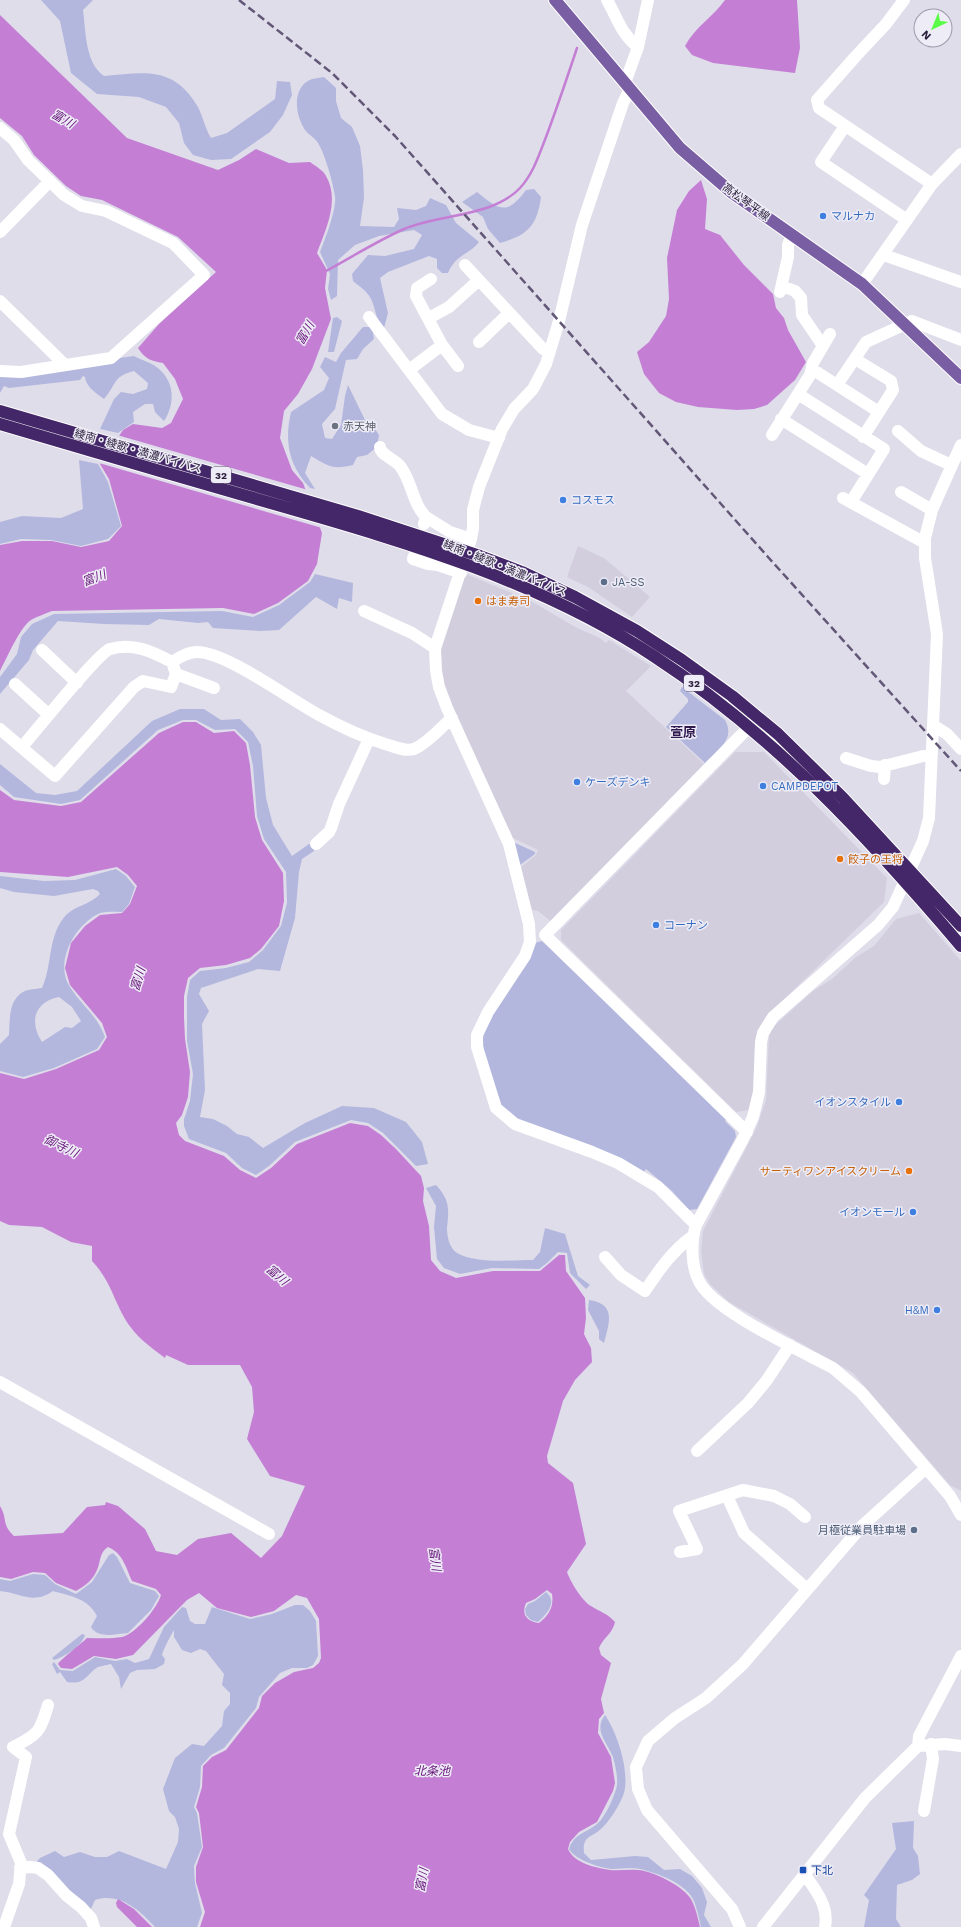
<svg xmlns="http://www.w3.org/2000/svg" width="961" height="1927" font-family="'Work Sans','Noto Sans JP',sans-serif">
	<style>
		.built { fill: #d2cede }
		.green { fill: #b3b7de; fill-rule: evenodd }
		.water { fill: #c47fd5; fill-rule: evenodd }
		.pier { fill: #dfddea }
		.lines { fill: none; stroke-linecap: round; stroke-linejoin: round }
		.stream { stroke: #c47fd5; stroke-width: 2.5 }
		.major-casing { stroke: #fff; stroke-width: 14 }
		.highway-casing { stroke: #fff; stroke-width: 14 }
		.minor { stroke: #fff; stroke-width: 12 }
		.major { stroke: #795ea3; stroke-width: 12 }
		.highway { stroke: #442768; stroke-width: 12 }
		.rail { stroke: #635777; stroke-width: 2.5; stroke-dasharray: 8 4; stroke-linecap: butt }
		.shop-dot { fill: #3f7fe0; stroke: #eeedf7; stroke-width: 1.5 }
		.worship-dot { fill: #6b7280; stroke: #eeedf7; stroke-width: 1.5 }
		.service-dot { fill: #5c6f8a; stroke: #eeedf7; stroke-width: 1.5 }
		.food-dot { fill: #e8710a; stroke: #eeedf7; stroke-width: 1.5 }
		.transit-dot { fill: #1a4fb4; stroke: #eeedf7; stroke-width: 1.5 }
		.labels { text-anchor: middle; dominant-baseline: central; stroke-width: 3; stroke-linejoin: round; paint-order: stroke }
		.shield { fill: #eeedf7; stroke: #645b73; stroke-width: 1 }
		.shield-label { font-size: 10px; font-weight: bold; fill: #291d3a }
		.street-label { font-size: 11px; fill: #291d3a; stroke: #eeedf7 }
		.shop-label { font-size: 11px; fill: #366cbe; stroke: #eeedf7; text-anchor: start }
		.worship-label { font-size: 11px; fill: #5b616d; stroke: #eeedf7; text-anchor: start }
		.service-label { font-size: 11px; fill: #4e5e75; stroke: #eeedf7; text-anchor: start }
		.food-label { font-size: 11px; fill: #c56008; stroke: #eeedf7; text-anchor: start }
		.transit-label { font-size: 11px; fill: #164399; stroke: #eeedf7; text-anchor: start }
		.water-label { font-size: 12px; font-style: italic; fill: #67147a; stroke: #eeedf7 }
		.quarter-label { font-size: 13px; font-weight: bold; fill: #2e184d; stroke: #eeedf7 }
	</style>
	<rect width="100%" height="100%" fill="#dfddea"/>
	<path class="built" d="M578 546 604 558 650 597 632 617 588 587 567 577Z
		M466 574 531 601 577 628 600 638 606 643 609 640 651 666 626 691 704 764 552 922 538 911 532 910 521 867 536 855 538 850 511 837 441 682 440 654Z
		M735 752H764L887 878 884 902 766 1017 760 1027 756 1057 755 1085 749 1110 736 1112 561 940V930Z
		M919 913 961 961V1491L950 1485 853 1373 729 1302 710 1284 704 1274 701 1251 703 1231 756 1129 766 1100 769 1036 772 1028 813 991 832 979 856 957 874 946 896 919Z"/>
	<path class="green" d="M41 0H93L83 10C86 32 85 63 104 76 146 72 174 66 198 107 203 117 205 128 211 138L227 133 275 99 277 81 290 82 292 95 283 115 270 132 231 159 211 160 193 155 184 143 179 123 166 107 139 97 97 94 71 73 60 21Z
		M324 77 336 88V101L341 118 352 127 360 146 363 170 364 198 360 226 394 227 399 219 397 208 416 210 426 206 430 198 446 205 456 223 479 242C469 255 456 254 448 273H442L437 268V259L429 256 388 272 380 278 388 313 384 328C374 316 377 312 371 299 368 292 359 286 353 281L352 274 368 255 385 256 414 249 422 235 414 230 379 236 355 245 338 260 337 296 331 300 328 289 330 274 320 252C325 239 337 209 335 196 333 183 325 154 318 143 315 138 309 135 305 130 295 115 291 87 312 79 316 78 320 78 324 77Z
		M534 189 541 197C537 226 528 235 500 243L488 229 483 217 462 202 477 192C499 210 507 216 526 190Z
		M337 317 342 321 334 352H328L333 318Z
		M363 327H372L374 339 363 349 357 359 346 360 335 409 322 424 325 438 332 439 341 425 345 396 348 385 365 420 373 426 379 435 377 447 367 455 357 457 353 465C333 470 328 466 311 456L305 473 315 489 310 488C289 466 284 442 291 412L324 390 329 378 320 367 325 357 336 362 341 353Z
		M134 356C141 360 153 363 159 369 175 383 175 404 164 421L155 412 153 404H145L133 412 134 422 118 433 100 429 114 399 121 392 133 394 147 389 148 383 134 371C113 376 117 384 104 399 96 393 86 387 85 377L83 376 80 380 9 388 4 386 0 393V375Z
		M79 460 98 464 108 482 121 526 108 539 81 546 51 540 21 539 0 544V522L22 516 61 518 83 509Z
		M315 574 353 583 352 602 339 598 337 609 316 597 279 630 260 631 213 628 208 622 198 623 159 619 149 625 104 624 58 621 33 650 29 660 0 694V677L17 654 21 637 32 624 54 614 222 611 253 617 279 605 310 582Z
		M682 687 725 720C736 739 717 751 705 763L666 727 688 702V699L680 691Z
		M180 709H204L221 720 240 719 253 732 261 745 266 798 273 825 292 856 309 844 314 846V851L302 859 299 872 295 918 280 971 258 969 201 988 199 994 209 1011 202 1024 205 1090 200 1117 213 1119 227 1126 237 1134 249 1137 263 1148 305 1123 342 1106 374 1108 406 1122 422 1142 428 1164 416 1166 383 1133 368 1123 351 1120 295 1142 269 1166 256 1175 242 1168 226 1153 189 1139 184 1126V1119L190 1101 193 1074 187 1041V997L190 980 200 971 226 968 249 962 263 950 281 926 287 903 286 872 264 839 257 816 253 766 248 742 235 729 215 730 196 720H183L158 730 80 800 61 804 14 797 0 785V764L36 793 55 795 77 791 152 721Z
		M513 842 535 852V854L520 865Z
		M116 869 126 876 135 887 129 904 122 912C115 912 104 911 98 914 74 926 54 963 70 987 82 1006 97 1015 105 1037L97 1049 54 1068 23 1077 0 1071V1044L9 1035C10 1020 8 1001 23 992 28 989 36 989 42 988 53 964 47 936 66 915 75 906 91 904 100 894L98 891 93 889 54 896 14 892 0 888V876L44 881 75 880ZM59 997 72 1007 81 1021 72 1028 65 1027 42 1042C29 1022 34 1002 59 997Z
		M542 941 727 1119 725 1121 735 1131 736 1137 697 1209 689 1210 672 1191 646 1169 643 1173 512 1117 503 1110 484 1054 483 1040 484 1027 535 943Z
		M436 1185C450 1200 449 1209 447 1228 447 1236 449 1248 457 1253 477 1264 511 1260 533 1260L540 1252 545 1228 565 1234 578 1276 590 1285 586 1289 570 1273 567 1253 558 1252 547 1263 539 1269 492 1268 460 1274 444 1268 437 1259 434 1227 436 1206 426 1188Z
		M589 1300C617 1304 609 1323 604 1343L599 1339V1331L588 1310Z
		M113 1553 117 1557 130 1583 155 1591 159 1596 151 1610 128 1633C116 1634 98 1639 91 1627L97 1616C88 1598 70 1596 53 1591 33 1605 21 1593 0 1591V1579L10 1581 33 1574 45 1575 55 1584 76 1594 92 1582 109 1555Z
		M546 1592C558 1602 547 1614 538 1622L531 1620 526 1615 525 1609 528 1604 535 1601Z
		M295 1605H303L310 1611 316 1621 318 1656 313 1665 307 1668H292L280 1673 259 1697 256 1708 224 1748 211 1755 201 1766 200 1787 194 1807 197 1813 202 1847 194 1866 195 1883 202 1913 197 1927H155C139 1910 120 1892 95 1900L91 1909 78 1902 36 1863 40 1858 55 1851 64 1857 80 1852 95 1857H107L119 1851 166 1869 178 1842 179 1829 175 1817 169 1811 163 1789 175 1758 192 1744 204 1746 222 1726 224 1711 230 1704V1693L222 1685 224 1674 206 1651 200 1649 191 1653 182 1650 174 1637V1630C171 1635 163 1650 162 1655L165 1659 164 1664 155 1669 137 1670 130 1673 121 1689 119 1677 111 1664C107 1665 102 1666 98 1667 85 1675 86 1685 67 1682L60 1672 57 1674 52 1664 54 1662 60 1670 73 1671 95 1657 115 1661 127 1659 135 1663 149 1659 164 1627 182 1607 186 1608 190 1621 195 1624H205L212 1607 250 1619 272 1614Z
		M82 1634 85 1635C82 1646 64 1657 54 1660L52 1658Z
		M605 1715C617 1733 628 1766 625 1788 624 1799 610 1821 602 1828 592 1838 582 1835 584 1853L591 1860 635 1856 648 1857 664 1870 680 1869 692 1876 702 1888 707 1902 704 1915 711 1927H701C699 1918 697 1909 694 1901 686 1883 657 1873 640 1869 631 1867 621 1869 612 1869 601 1868 575 1860 569 1849 575 1832 586 1834 598 1823 605 1818 616 1793 617 1785 618 1777 615 1764 613 1757 607 1742 593 1730 605 1715Z
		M914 1821 913 1848 918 1856 920 1874 912 1880 897 1885 896 1919 901 1927H864L869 1900 864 1895 896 1849 892 1823Z"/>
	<path class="water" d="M725 0H797L800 48 795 73 713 63 692 55 685 46C695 27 713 17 725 0Z
		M0 15 127 138 218 170 239 160 256 149 289 163 310 162C315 166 323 170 326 176 340 200 326 229 317 253L327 270 325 288 331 319 312 369 298 394 284 411 280 438 292 470 303 483 322 533 317 564 308 581 278 603 254 614 223 608 52 611C45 614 38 616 31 620 20 627 7 658 0 671V545L22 541H52L81 547 109 541 122 526 109 479 100 464 123 430 133 424 162 428 171 423 183 399 175 379 163 363C151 361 145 359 138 348L159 324 216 272 178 237 102 200 81 196 66 186 34 155 22 136 0 118Z
		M701 180 707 199 705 229 720 235 744 265 773 294 776 308 784 318 788 330 806 362 795 380 767 405 754 409 737 410 698 407 676 402 659 393 644 374 637 352 649 342 666 316 669 299 667 258 677 210 689 191Z
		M183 722H196L214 733 234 731 246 743 250 765 255 817 262 840 283 873 284 901 279 926 261 949 250 958 226 965 200 968 188 978 184 996V1017L185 1039 190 1072 188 1097 182 1115 176 1123 179 1135 185 1141 224 1156 240 1170 256 1178 271 1168 297 1144 350 1123 368 1126 381 1135 396 1149 421 1176 424 1188 423 1201 429 1226 431 1260 440 1271 456 1278 493 1271H540L559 1255H565L566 1271 585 1298 586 1318 584 1334 591 1348 592 1362 575 1380 563 1401 547 1456 548 1463 573 1483 586 1544 567 1572C570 1581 582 1601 591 1606 600 1612 607 1613 615 1622 613 1633 603 1638 599 1648L601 1655 611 1663 601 1699 604 1713 599 1719 598 1733 611 1757 615 1783 613 1791 597 1822 579 1832 570 1842 568 1849C574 1863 596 1868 610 1870 619 1871 629 1869 638 1870 653 1871 686 1887 692 1901 696 1909 698 1919 700 1927H200L205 1912 196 1882V1867L203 1847 199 1813 196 1807 202 1787 203 1766 212 1757 226 1750 259 1708 262 1696 275 1683 294 1672 313 1668 319 1663 321 1658 319 1619 307 1598 296 1595 274 1611 251 1617 217 1608 199 1593 187 1600 133 1655 116 1659 94 1656 72 1669 61 1668 58 1664C60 1660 82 1643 87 1638 98 1638 111 1639 122 1637 135 1634 157 1609 161 1595L156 1589 132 1581C126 1568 123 1553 108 1547 99 1553 101 1561 97 1570 93 1580 85 1586 76 1591L56 1583 45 1573 33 1572 11 1579 0 1577V1506C8 1519 1 1524 14 1536L63 1533 87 1507 105 1505 106 1502 118 1506 145 1529 156 1551 177 1555 198 1539 231 1533 261 1558 282 1536 305 1486 270 1476 247 1439 254 1412 252 1387 240 1365H188L166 1355 165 1358C149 1346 135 1336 125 1319 113 1298 110 1280 92 1261V1246L71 1242 42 1227 9 1225 0 1221V1073L24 1079 56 1069 99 1050 107 1037 102 1023 70 985 65 968 71 943 85 926 100 915 122 913 130 904 137 886 128 875 117 867 68 877 0 872V790L14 800 61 806 81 802 159 733ZM547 1590 552 1594C554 1607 549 1615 539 1623 527 1621 521 1615 526 1603L535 1599Z
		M118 1899 134 1909 152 1927H137L117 1907 116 1903Z"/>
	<path class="pier" d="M117 435 308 490 322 528 99 463Z"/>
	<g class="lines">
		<path class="stream" d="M326 271C352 257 377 241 404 229 439 214 493 217 520 188 533 174 539 155 546 137 557 108 567 78 577 48"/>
		<defs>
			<path id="major" d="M555 0 680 148 731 192 862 284 961 378"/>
			<path id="highway" d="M0 411 358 516 480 556 522 572 575 597 637 631 682 660 732 696 778 734 843 798 961 926
				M0 424C94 452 187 479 281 506 410 543 542 582 655 657 773 734 870 839 961 946"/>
		</defs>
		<use href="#major" class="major-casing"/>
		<use href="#highway" class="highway-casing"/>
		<path class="minor" d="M607 0C617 17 621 34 638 47
			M904 0 886 24 856 56 817 100 819 108 932 184
			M625 83 638 47 648 0
			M630 89 623 103 582 225 559 321 546 364 533 389 514 409 502 429 479 487 473 510V528L471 539 435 648 436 671 439 687 447 708 509 844 529 924 530 942 525 956 488 1012 477 1035V1047L496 1108 515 1124 592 1152 618 1163 658 1187 696 1225
			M845 126 821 162 907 220
			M0 128 14 140 28 160 64 195 82 206 106 211 173 243 204 275 111 358 21 372 0 371
			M0 232 50 181
			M884 255 961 282
			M465 265 543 349
			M862 284 932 184 961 154
			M782 286 795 291 801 298 802 315 823 346
			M780 292 788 257V245L792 235
			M0 301 65 365
			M369 317 442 414 469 430 499 438
			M429 318 449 307 479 280
			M479 342 509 313
			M442 345 458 366
			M855 359 891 381 893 390 863 437
			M812 369 879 412
			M409 370 442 345 416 296 417 288 431 279
			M837 385 866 342 912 321 961 340
			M798 394 884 449 851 502
			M781 419 868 474
			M898 431 921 451 951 465
			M772 435 810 375 813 363 830 334
			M961 445 932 510 925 538V558L937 634 929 818 923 841 893 907 878 925 773 1017 763 1033 761 1042 759 1092 753 1117 743 1139 696 1225C691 1241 691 1264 698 1279 710 1310 802 1351 833 1368L861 1392 950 1496 961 1515
			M380 447C381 456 395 459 400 466 412 481 412 503 426 517
			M901 492 932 510
			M843 498 925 543
			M424 524 426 517 450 532 471 539
			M414 556 413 559 428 564 438 565 461 573
			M364 611 412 633 435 648
			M42 650 77 683
			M176 674 214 688
			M15 684 49 715
			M933 725 947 734 961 749
			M0 729 55 776 134 687 143 681 171 687 176 674 172 662
			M22 747C35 732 98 653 110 649 133 642 153 652 172 662 180 657 188 652 197 652 227 652 292 701 321 716 341 727 363 737 385 744 393 746 405 752 414 749 428 743 440 728 452 718
			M846 758 871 766 880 767 931 754
			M884 779 885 765
			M316 844 329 832 331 828 339 804 369 739
			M747 1132 545 935 749 727
			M605 1257 621 1275 645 1291C659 1270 672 1251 693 1236
			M0 1382 269 1534
			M697 1451 748 1403 767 1380 790 1345
			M727 1496 744 1533 807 1589
			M680 1552 697 1549 679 1511 743 1490 774 1496 790 1504 805 1517
			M918 1746 919 1736 961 1656
			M924 1811 933 1759 931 1744
			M20 1868 30 1867 38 1868 48 1875 66 1895 81 1907 91 1918 94 1927
			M805 1875C816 1890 829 1907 825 1927
			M4 1927 19 1884 21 1863 9 1834 26 1757 13 1747C39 1734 40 1732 48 1705
			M740 1927 732 1909 647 1810 638 1789 636 1767 648 1741 675 1718 706 1698 743 1664 862 1526 926 1468
			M763 1927 865 1798 918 1746 945 1744 961 1746"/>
		<use href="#major" class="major"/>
		<use href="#highway" class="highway"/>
		<path class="rail" d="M239 0 332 73 395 136 768 557 961 771"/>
	</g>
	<g class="shop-dot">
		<circle cx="823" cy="216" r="4"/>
		<circle cx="563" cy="500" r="4"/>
		<circle cx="577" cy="782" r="4"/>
		<circle cx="763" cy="786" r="4"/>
		<circle cx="656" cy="925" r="4"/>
		<circle cx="899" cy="1102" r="4"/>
		<circle cx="913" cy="1212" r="4"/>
		<circle cx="937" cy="1310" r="4"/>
	</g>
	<circle class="worship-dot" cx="335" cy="426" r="4"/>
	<g class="service-dot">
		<circle cx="604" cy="582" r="4"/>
		<circle cx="914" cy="1530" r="4"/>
	</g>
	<g class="food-dot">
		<circle cx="478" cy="601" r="4"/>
		<circle cx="840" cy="859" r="4"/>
		<circle cx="909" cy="1171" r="4"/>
	</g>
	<rect class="transit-dot" x="799" y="1866" width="8" height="8" rx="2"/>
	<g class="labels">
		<g class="shield">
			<rect x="211" y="467" width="20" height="16" rx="3"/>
			<rect x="684" y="675" width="20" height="16" rx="3"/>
		</g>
		<g class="shield-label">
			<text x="221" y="475">32</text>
			<text x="694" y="683">32</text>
		</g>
		<g class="street-label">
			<text transform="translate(746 202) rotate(36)">高松琴平線</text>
			<text transform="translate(138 451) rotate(16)">綾南・綾歌・満濃バイパス</text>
			<text transform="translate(505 568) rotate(22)">綾南・綾歌・満濃バイパス</text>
		</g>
		<g class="shop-label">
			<text x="831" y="216">マルナカ</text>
			<text x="571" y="500">コスモス</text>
			<text x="585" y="782">ケーズデンキ</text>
			<text x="771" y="786">CAMPDEPOT</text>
			<text x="664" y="925">コーナン</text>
			<text x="891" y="1102" text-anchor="end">イオンスタイル</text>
			<text x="905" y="1212" text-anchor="end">イオンモール</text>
			<text x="929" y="1310" text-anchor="end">H&amp;M</text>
		</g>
		<g class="worship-label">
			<text x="343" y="426">赤天神</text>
		</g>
		<g class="service-label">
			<text x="612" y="582">JA-SS</text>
			<text x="906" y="1530" text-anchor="end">月極従業員駐車場</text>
		</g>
		<g class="food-label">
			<text x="486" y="601">はま寿司</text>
			<text x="848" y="859">餃子の王将</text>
			<text x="901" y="1171" text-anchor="end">サーティワンアイスクリーム</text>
		</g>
		<g class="transit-label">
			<text x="811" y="1870">下北</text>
		</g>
		<g class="water-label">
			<text transform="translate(63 119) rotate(30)">富川</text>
			<text transform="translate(305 333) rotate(-60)">富川</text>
			<text transform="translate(94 578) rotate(-21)">富川</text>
			<text transform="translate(138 979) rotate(-73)">富川</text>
			<text transform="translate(61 1146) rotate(26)">御寺川</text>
			<text transform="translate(277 1275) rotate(41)">富川</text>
			<text transform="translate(435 1559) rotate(82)">富川</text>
			<text x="432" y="1771">北条池</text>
			<text transform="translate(422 1880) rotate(-80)">富川</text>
		</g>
		<g class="quarter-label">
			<text x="683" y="732">萱原</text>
		</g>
	</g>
	<g transform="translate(933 28) rotate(224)"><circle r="19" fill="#eeedf7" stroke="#9f9aab"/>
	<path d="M0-3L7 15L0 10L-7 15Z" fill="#5bfc48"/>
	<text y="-6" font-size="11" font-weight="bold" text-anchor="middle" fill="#291d3a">N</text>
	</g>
</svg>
